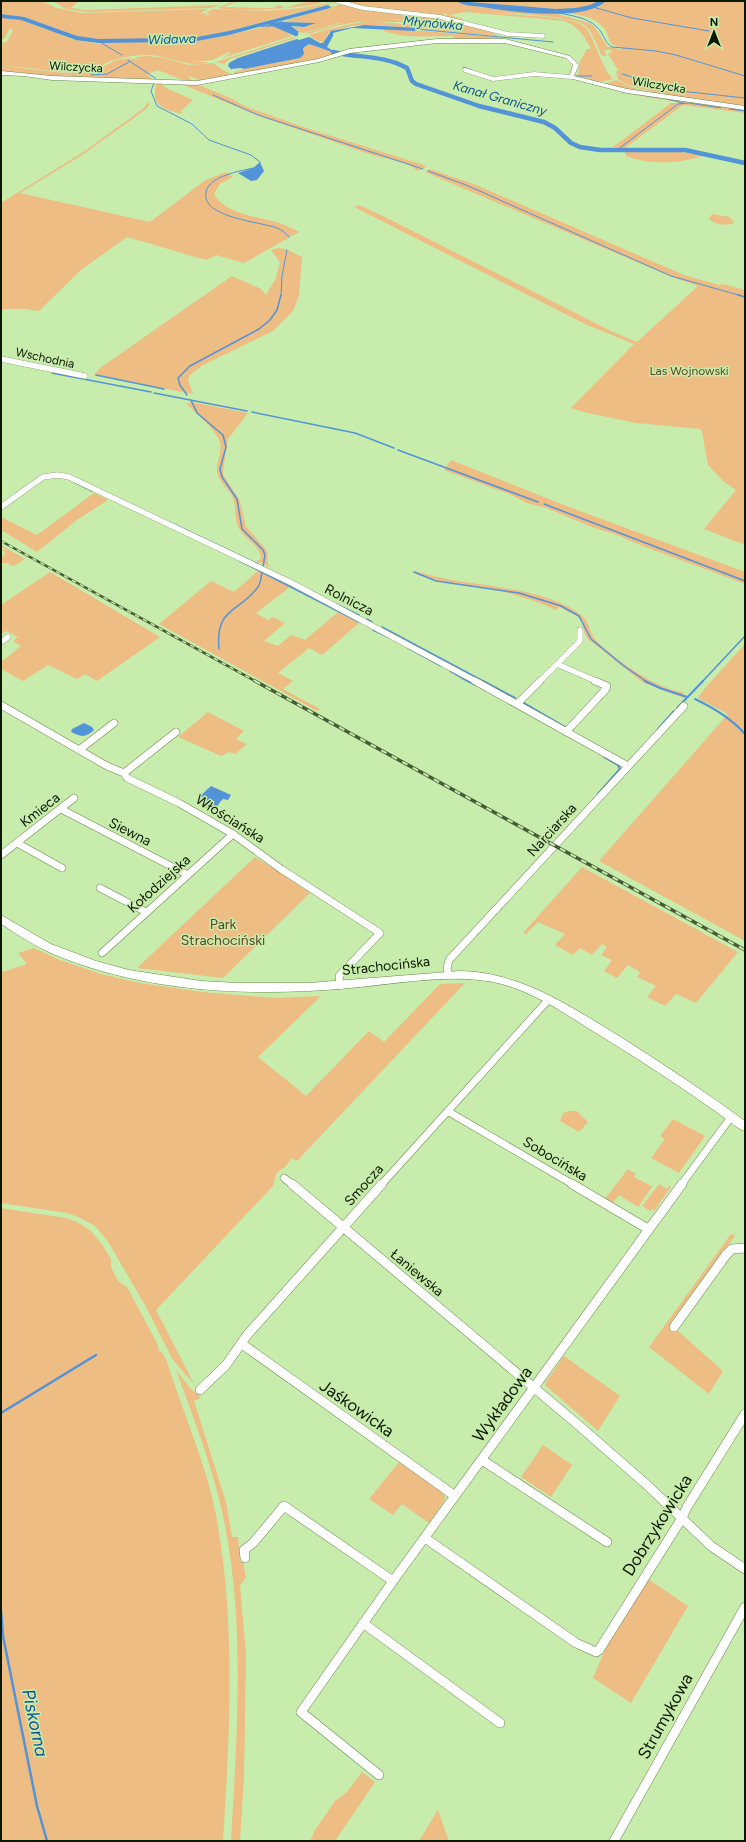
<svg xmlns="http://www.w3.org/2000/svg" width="746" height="1842" font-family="Figtree,sans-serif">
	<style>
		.green { fill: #edbd83 }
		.water { fill: #5393d7 }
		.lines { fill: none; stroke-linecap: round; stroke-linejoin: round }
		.stream-far3 { stroke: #5393d7; stroke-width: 1 }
		.stream-far2 { stroke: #5393d7; stroke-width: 1.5 }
		.stream-far1 { stroke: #5393d7; stroke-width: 2 }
		.stream { stroke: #5393d7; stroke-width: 2.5 }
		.canal { stroke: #5393d7; stroke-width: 4.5 }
		.river { fill: #5393d7; fill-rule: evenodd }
		.street-far3-casing { stroke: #69894d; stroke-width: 4.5 }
		.street-far2-casing { stroke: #69894d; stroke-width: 6 }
		.street-far1-casing { stroke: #69894d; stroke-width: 8 }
		.street-casing { stroke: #69894d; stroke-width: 10 }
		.secondary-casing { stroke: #69894d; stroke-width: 1 }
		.street-far3 { stroke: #fff; stroke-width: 4 }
		.street-far2 { stroke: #fff; stroke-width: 5.5 }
		.street-far1 { stroke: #fff; stroke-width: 7 }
		.street { stroke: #fff; stroke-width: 9 }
		.secondary { fill: #fff; fill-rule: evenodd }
		.rail-far1-casing { stroke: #475b37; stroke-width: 2.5 }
		.rail-casing { stroke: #475b37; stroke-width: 3.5 }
		.rail-far1 { stroke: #c8ecac; stroke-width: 1.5; stroke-dasharray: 4.5; stroke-linecap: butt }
		.rail { stroke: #c8ecac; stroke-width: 2; stroke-dasharray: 6; stroke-linecap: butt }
		.labels { text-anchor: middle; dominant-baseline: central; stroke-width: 3; stroke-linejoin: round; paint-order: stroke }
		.far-street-label { font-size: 12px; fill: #0c1802; stroke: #c8ecac }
		.far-park-label { font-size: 12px; fill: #5e4321; stroke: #c8ecac }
		.far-water-label { font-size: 13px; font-style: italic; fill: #0f5493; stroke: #c8ecac }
		.street-label { font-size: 14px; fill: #0c1802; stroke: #c8ecac }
		.park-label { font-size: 14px; fill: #5e4321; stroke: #c8ecac }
		.near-street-label { font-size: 17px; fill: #0c1802; stroke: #c8ecac }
		.near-water-label { font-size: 18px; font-style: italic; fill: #0f5493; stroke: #c8ecac }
	</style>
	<rect width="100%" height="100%" fill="#c8ecac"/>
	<path class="green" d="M1 1H42L61 10 58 8 82 13 208 9 199 14 189 16 204 13 210 17 207 12 213 9C239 10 265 12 291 9 307 8 322 3 337 2L229 31 195 38 92 40C60 34 34 16 1 14Z
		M53 1H79L71 8 85 10 220 5 212 8 86 12 66 9Z
		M234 1H237L224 7 272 8 280 5 285 8 309 1H325C311 9 234 12 218 8Z
		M348 1H454L482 7 550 12 589 23 594 26 607 46 622 50C620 46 616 47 612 44 608 39 607 31 603 27 593 16 576 14 562 12L588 10 606 1H745V105C716 101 638 95 618 79L616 71 618 70 608 54V53L612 52 611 50H604L607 56H602C598 48 593 33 586 26 573 16 515 13 497 13 515 16 575 15 586 28 592 36 596 48 600 57H597H600L607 72 613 79 599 82 578 76 580 61 587 49H591C584 35 579 28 565 21L466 12 449 15 463 19 461 20 444 17 448 13 456 10 439 16 362 6 345 2Z
		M467 1H599L586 8 566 10 486 6Z
		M342 4 436 18 429 21 385 19 425 22H357L339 25 308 34 306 33 345 22 383 19 339 23 304 33 299 32 291 27H304L315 23 281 22Z
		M1 17 16 18 45 29 47 28 71 39 100 44 104 42 194 41 219 37 268 26 280 28 292 36 222 58 231 53 229 52 213 60 190 62H208C187 69 169 55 148 55 136 55 122 57 111 61 102 64 97 71 87 72 57 75 30 65 1 67V43L7 42 13 30 9 29 5 38 1 40Z
		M440 19 485 30 500 36 376 25 352 26 329 32 323 43 310 37 312 36 309 35C329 29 349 23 370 22 393 21 419 30 440 19Z
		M384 28 487 36 503 38 455 40 453 36C429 36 406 39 384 31Z
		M294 37 296 38 230 59 224 64 216 62Z
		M309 44 335 53 320 59 237 74 233 73 244 69 300 58 304 51 303 48Z
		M147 56 165 58 188 65 213 63 231 75 199 82 197 79 188 76 193 82H187L158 70 147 74 153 80 49 76 17 72H1V67C31 66 57 76 87 72 96 71 102 67 110 63 120 57 132 58 138 60L135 57Z
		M616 80 634 88 649 92 745 105V107L627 90 603 84Z
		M157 83H160L166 88 193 100 181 111 182 114C164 109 149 106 157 83Z
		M196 84 228 97 247 107 306 128 427 166 418 171C408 162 389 159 375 156L259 116 184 85Z
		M615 92 745 110V113L683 105 625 148 612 147 620 142 671 103H677L678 102Z
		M147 103 150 104 145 110 82 155 20 193 150 222 204 181 226 172 233 177 220 184 214 194C225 214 259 217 279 223 286 225 293 229 299 232L244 263 216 255 206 260 127 237 81 270 39 311 24 309H1V203L85 151 144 108Z
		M625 152H682L702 156C679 164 649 165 626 156Z
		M430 169 476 185 684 275 719 285 723 284 745 290V545L704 529 736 490 723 481 708 465 702 432 700 429 636 423 583 412 571 408 634 344 587 325 354 207 359 205 385 217 613 332 637 342 698 286 672 277 425 172Z
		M712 214 730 217 734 223C726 226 716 225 709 219Z
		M277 248 286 249 302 257 299 295 293 311 273 331 203 365 190 375 188 380 193 394 94 375 100 368 232 276 261 289 266 295 276 278 280 262 271 250Z
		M191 402 248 413 228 439 223 471 224 476 240 501 246 527 265 548 267 553 268 564 271 567 256 561 261 559C260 543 241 538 237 524 234 514 237 504 231 494 226 487 218 480 217 471 216 459 225 450 218 438 211 425 197 415 187 404Z
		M451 460 561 504 745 572V584L640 545 617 535 592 527 546 508 527 503 509 494 444 470Z
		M94 493 108 500 77 520 37 552 1 530V517L37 535Z
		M1 545 25 559 14 566 9 565 10 563H1V556L3 557 6 552 1 551 5 550 4 548H1Z
		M258 571 290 587 256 613 268 620 273 617 285 623 264 641 278 646 291 635 305 640 338 612 359 623 322 655 309 648 278 673 293 681 283 689 320 709 317 711 159 624 211 581 234 592Z
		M415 571C466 588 532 583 577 612 591 621 587 628 595 639 610 657 660 691 683 692L684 698 644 683 627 670 588 639 584 632 582 621 577 616 559 607 556 610C535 600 514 594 492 589 463 583 440 585 412 572Z
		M50 572 160 637 97 681 85 674 77 679 48 665 23 681 1 669V662L21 646 13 641 18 637 6 631 1 634V605Z
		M745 644V941L599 861 728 714 698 698 705 688Z
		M208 712 244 731 236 739 247 744 235 754 229 752 221 756 178 737Z
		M255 857 311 892 223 978 137 968Z
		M582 867 738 952 696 1003 676 994 665 1006 647 997 656 986 637 977 640 972 628 965 617 978 604 971 612 960 601 955 607 947 602 944 592 955 580 948 573 955 555 945 565 934 538 922 526 934 523 933Z
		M34 948 60 960 101 974 140 983 202 992 276 998 321 996 258 1057 306 1096 369 1031 384 1042 440 984 465 983 297 1161 292 1158 285 1167 277 1172 273 1186 156 1310 194 1384 173 1360 145 1305 107 1240 95 1226 78 1217 67 1213 1 1203V969L3 972 27 964 18 953Z
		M570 1111H577L588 1122 579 1132 560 1121 563 1113Z
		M673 1119 705 1136 679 1173 651 1158 665 1139 660 1136Z
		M628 1169 636 1174 634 1177 651 1186 654 1184 638 1207 619 1195 612 1204 604 1200Z
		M659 1184 667 1189 669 1186 671 1187 654 1211 652 1209 650 1211 642 1206Z
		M1 1208 65 1218 75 1221 90 1230 101 1243 111 1259V1267L118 1281 127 1287 157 1343 159 1351 162 1352 167 1362C183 1413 206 1463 216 1515 236 1622 230 1732 223 1841H1Z
		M731 1234 735 1236 670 1324 723 1371 709 1394 649 1347Z
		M564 1356 620 1396 598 1431 546 1386 545 1383Z
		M176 1370 190 1388 201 1398 194 1401 226 1502 232 1537H238L240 1561H243L246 1578 240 1585 246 1654 244 1778 240 1841H231C237 1732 246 1619 222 1511 211 1463 193 1416 176 1370Z
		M543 1445 572 1465 551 1497 521 1477Z
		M399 1462 442 1492 445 1497 444 1501 429 1523 402 1504 393 1515 369 1499Z
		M648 1579 688 1606 631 1703 593 1678 606 1647Z
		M362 1772 375 1782 335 1841H310L315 1830 335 1801 347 1792Z
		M438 1810 449 1841H419Z"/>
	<path class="water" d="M283 21 282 22 316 23 304 27 291 26 299 32C293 38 284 28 276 27 270 26 264 27 259 27Z
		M365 25 417 28 415 31 352 28 333 33V36L327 47 336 53H335L309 44 303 48 304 54 300 58 244 69 241 68 231 69 228 66 229 63 238 58 297 39 299 40 309 37 320 43H323L331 31Z
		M260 162 264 171 257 180 251 181 238 173 253 168Z
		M84 723 92 727 94 730C85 738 81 737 71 732L72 729Z
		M211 786 231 795 228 800 223 799 220 802 215 810 208 809 197 802 198 798Z"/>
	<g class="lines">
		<path class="stream-far3" d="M593 7 632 18 709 31
			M550 11C565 15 586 16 597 27 604 34 604 42 612 47L656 51 676 55 745 76
			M271 23H277
			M415 29 553 42
			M98 41 122 55
			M128 60 155 78V80
			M463 67 472 70
			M622 74 680 91 745 98
			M91 75 107 74 129 62
			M575 76H592
			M154 83 151 91 157 106 192 124 209 140 251 155 260 162
			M623 92 660 98
			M213 95 258 115 423 169
			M667 99 683 103
			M729 109 745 111
			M617 150 678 104 689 103 721 108
			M253 168C240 171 209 176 206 192 200 218 263 222 277 228 282 230 286 233 289 237
			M428 171 466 185 671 276 742 296
			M281 296 282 276 287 250"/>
		<path class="stream-far2" d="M738 295 745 297
			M52 373 151 392
			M96 375 164 389
			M154 393 247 411
			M187 395 180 385 178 378 190 366 259 329 270 320 277 310 281 295
			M191 400 197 413 223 435 226 447 220 469 222 477 237 499 242 529 263 550 265 555 263 567
			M252 412 355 433 394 448
			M398 450 538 502
			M74 482 92 491
			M544 504 745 581
			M169 522 258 564
			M240 561 359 622
			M414 572 436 581 519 593 561 606 579 616 591 639 624 666 647 682
			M336 604 359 615
			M367 619 372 622
			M382 627 485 682
			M373 630 390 638
			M408 648 441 666
			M219 649C215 607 239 613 258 587 261 583 261 577 262 572
			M450 671 469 682
			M702 682 745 636"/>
		<path class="stream-far1" d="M468 681 475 685
			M483 681 515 698
			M645 681 660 688 687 697
			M695 699C714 708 731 718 745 734
			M524 703 565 727
			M677 708 703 681
			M658 729 674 711
			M597 795 620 769 618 765 604 757"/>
		<path class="stream" d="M1 1413 96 1355
			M1 1611 3 1636 37 1806 47 1841"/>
		<path class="canal" d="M271 23 296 34
			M333 52C358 58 384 55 407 68L412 81 416 84 479 106 544 122 555 128 571 143 580 147 600 150H685L745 163"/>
		<path class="river" d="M457 1 556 9 576 8 590 5 598 1H606C585 22 512 12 483 7 475 6 463 6 457 1Z
			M328 5 331 7 330 8 229 35 197 41 172 42 98 43 76 40 21 20 1 18V14L24 17 77 36 98 39 172 38 197 37 229 31Z"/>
		<defs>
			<path id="street-far3" d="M337 1 363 8 440 17 508 34 543 36
				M465 70 493 79 534 74 571 77"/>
			<path id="street-far2" d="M1 359 85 376
				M1 507 43 477 58 475 69 477 292 583 477 682
				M1 642 8 637
				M557 664 598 682
				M539 682 580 641V630"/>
			<path id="street-far1" d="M475 681 628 766
				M517 704 540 681
				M1 705 107 766 124 773 127 778 179 803 233 834 281 869 380 933 339 976 340 986
				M566 732 606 689 607 686 595 681
				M79 750 114 723
				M124 773 176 732
				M61 809 188 875
				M17 843 62 868
				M1 855 74 798
				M100 888 146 912
				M102 953 233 834
				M449 975 447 969 449 960 684 706
				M449 1112 574 1185
				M284 1178 293 1185
				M381 1185 549 999
				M681 1185 731 1117"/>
			<path id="street" d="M292 1184 576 1423 647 1485 711 1546 745 1569
				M572 1184 648 1229
				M674 1327 726 1255 732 1249 745 1248
				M242 1344 455 1496
				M200 1390 226 1365 247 1335 382 1184
				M482 1460 607 1542
				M425 1538 576 1643 596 1652 599 1650 682 1518 687 1507 745 1414
				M245 1558 244 1550 253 1543 284 1506 393 1581
				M363 1623 500 1723
				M379 1775 301 1712 393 1581 682 1184
				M614 1841 745 1607"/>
			<path id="secondary" d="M437 39H505L570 56 579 65 574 76 627 89 745 106V110L627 93 569 78 573 65 566 58 505 43H437L350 53 319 62 197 85 52 80 24 76 1 75V71L52 76 197 81 318 59 349 49Z
				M1 915 51 944 96 961 129 970 201 981 238 983H309L460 971C520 972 570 1006 619 1036 662 1063 704 1091 745 1121V1131C738 1129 731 1123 725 1118 713 1110 701 1101 689 1093 657 1071 624 1050 591 1030 563 1012 534 993 502 984 455 972 397 984 350 988 252 997 145 993 53 954 35 946 18 935 1 924Z"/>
		</defs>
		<use href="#street-far3" class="street-far3-casing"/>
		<use href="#street-far2" class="street-far2-casing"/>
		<use href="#street-far1" class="street-far1-casing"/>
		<use href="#street" class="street-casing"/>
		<use href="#secondary" class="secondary-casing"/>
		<use href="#street-far3" class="street-far3"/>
		<use href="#street-far2" class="street-far2"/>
		<use href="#street-far1" class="street-far1"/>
		<use href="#street" class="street"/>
		<use href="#secondary" class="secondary"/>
		<defs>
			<path id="rail-far1" d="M1 541 257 682"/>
			<path id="rail" d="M255 681 745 950"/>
		</defs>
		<use href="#rail-far1" class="rail-far1-casing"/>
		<use href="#rail" class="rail-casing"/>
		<use href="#rail-far1" class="rail-far1"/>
		<use href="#rail" class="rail"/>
	</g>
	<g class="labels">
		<g class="far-street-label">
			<text transform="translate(76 67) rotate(3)">Wilczycka</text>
			<text transform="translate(659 85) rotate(9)">Wilczycka</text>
			<text transform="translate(45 358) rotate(12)">Wschodnia</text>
		</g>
		<g class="far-park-label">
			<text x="689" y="371">Las Wojnowski</text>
		</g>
		<g class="far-water-label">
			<text transform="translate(433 23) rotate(5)">Młynówka</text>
			<text transform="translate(172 39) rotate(-2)">Widawa</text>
			<text transform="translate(500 98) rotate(16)">Kanał Graniczny</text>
		</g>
		<g class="street-label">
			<text transform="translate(349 600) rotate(27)">Rolnicza</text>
			<text transform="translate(40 810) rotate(-38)">Kmieca</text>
			<text transform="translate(230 819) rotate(32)">Włościańska</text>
			<text transform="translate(552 830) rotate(-48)">Narciarska</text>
			<text transform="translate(130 832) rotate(27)">Siewna</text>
			<text transform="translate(159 884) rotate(-42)">Kołodziejska</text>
			<text transform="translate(386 966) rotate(-6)">Strachocińska</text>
			<text transform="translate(555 1159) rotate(31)">Sobocińska</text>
			<text transform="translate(364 1185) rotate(-48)">Smocza</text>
			<text transform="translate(417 1273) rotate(40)">Łaniewska</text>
		</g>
		<g class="park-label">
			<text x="223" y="924">Park<tspan x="223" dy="16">Strachociński</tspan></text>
		</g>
		<g class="near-street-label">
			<text transform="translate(502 1404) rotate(-54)">Wykładowa</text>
			<text transform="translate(357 1408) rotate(35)">Jaśkowicka</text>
			<text transform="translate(657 1525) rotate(-58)">Dobrzykowicka</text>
			<text transform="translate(665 1716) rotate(-61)">Strumykowa</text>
		</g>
		<g class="near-water-label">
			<text transform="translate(35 1723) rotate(78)">Piskorna</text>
		</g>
	</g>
	<rect width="746" height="1842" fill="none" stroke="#0c1802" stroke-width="4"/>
	<g transform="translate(714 32)" stroke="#c8ecac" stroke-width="3" paint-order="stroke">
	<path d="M0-3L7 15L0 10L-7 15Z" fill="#0c1802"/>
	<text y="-6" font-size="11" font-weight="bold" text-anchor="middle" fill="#0c1802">N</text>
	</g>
</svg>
